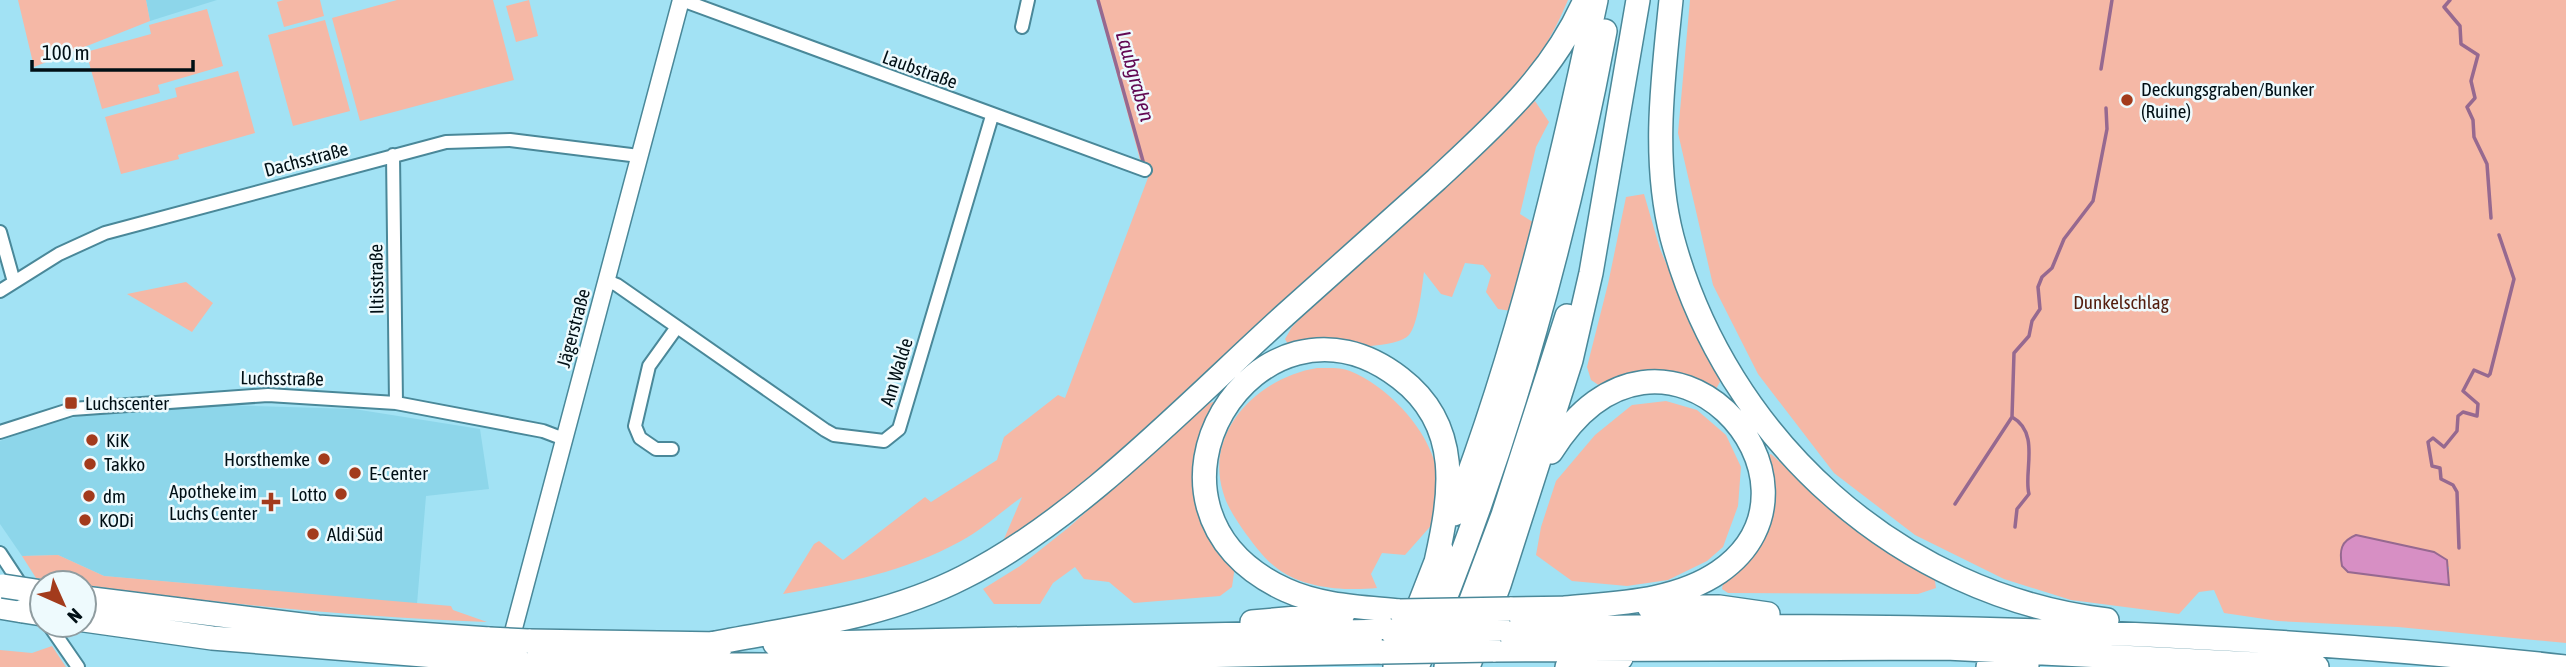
<svg xmlns="http://www.w3.org/2000/svg" width="2566" height="667" font-family="'Asap Condensed',sans-serif">
	<style>
		.built { fill: #8dd6ea }
		.green { fill: #f5b8a6; fill-rule: evenodd }
		.water { fill: #d78fc4; stroke: #966990; stroke-width: 2 }
		.lines { fill: none; stroke-linecap: round; stroke-linejoin: round }
		.stream { stroke: #966990; stroke-width: 3.5 }
		.minor-casing { stroke: #4a8899; stroke-width: 16 }
		.tertiary-casing { stroke: #4a8899; stroke-width: 19 }
		.motorway-casing { stroke: #4a8899; stroke-width: 26 }
		.minor { stroke: #fff; stroke-width: 12 }
		.tertiary { stroke: #fff; stroke-width: 16 }
		.motorway { stroke: #fff; stroke-width: 23 }
		.motorway-bridge-casing { stroke: #4a8899; stroke-width: 26; stroke-linecap: butt }
		.motorway-bridge { stroke: #fff; stroke-width: 23 }
		.poi-dot { fill: #a33b1c; stroke: #eefafd; stroke-width: 2.5 }
		.labels { text-anchor: middle; dominant-baseline: central; stroke-width: 5; stroke-linejoin: round; paint-order: stroke }
		.street-label { font-size: 19px; fill: #000f15; stroke: #eefafd }
		.poi-label { font-size: 19px; fill: #000f15; stroke: #eefafd; text-anchor: start }
		.park-label { font-size: 19px; fill: #531d0d; stroke: #eefafd }
		.water-label { font-size: 21px; font-style: italic; fill: #620953; stroke: #eefafd }
	</style>
	<rect width="100%" height="100%" fill="#a2e2f4"/>
	<path class="built" d="M146 0H217L150 21Z
		M221 405 354 409 480 429 489 489 426 496 417 604 104 576 58 555 22 556 0 524V441L48 423 86 415Z"/>
	<path class="green" d="M18 0H146L150 21 34 67Z
		M284 0H320L324 16 284 27 277 2Z
		M397 0H493L514 80 360 121 332 18Z
		M529 0 538 36 516 42 506 6Z
		M1097 0H1568C1553 36 1532 71 1505 99 1344 253 1178 413 1001 546L1022 497C1002 511 983 529 961 541 905 572 845 583 783 594L814 544 819 541 843 560 925 497 931 502 997 460 1004 437 1058 395 1065 398 1149 175 1143 171Z
		M1690 0H2566V643L2398 627 2278 621 2224 613 2214 590 2199 592 2179 614 2071 600 2004 579 1915 535 1834 473 1758 374 1713 285 1678 133ZM2449 567 2448 585 2348 572Z
		M207 9 223 66 158 85 160 93 102 109 86 52 151 34 149 25Z
		M325 20 350 111 293 126 268 35Z
		M238 71 255 133 178 155 179 159 121 174 105 117 177 97 175 88Z
		M1535 101 1549 122 1536 147 1520 214 1536 224 1511 311 1498 309 1486 292 1491 275 1483 265 1465 263 1452 297 1441 294 1424 272C1422 287 1418 325 1409 335 1395 351 1314 347 1290 348L1285 339 1292 327 1321 297Z
		M1644 194 1660 249 1690 319 1723 376 1715 391 1674 374 1647 376 1603 388 1591 380 1587 367 1608 284 1626 197Z
		M186 282 213 303 192 332 127 294Z
		M1317 368C1327 368 1341 367 1350 371 1386 386 1422 423 1434 460 1440 477 1436 502 1436 520L1405 555 1382 553 1371 574 1377 588C1346 591 1305 589 1278 569 1265 560 1256 547 1246 534 1237 521 1227 507 1223 492 1204 429 1261 377 1317 368Z
		M1216 401C1196 438 1189 492 1208 531 1214 544 1226 555 1235 566L1232 587 1220 596 1134 603 1109 582 1084 579 1075 567 1053 583 1040 604H994L983 589 1020 566 1068 528 1207 404Z
		M1666 401 1697 410 1726 435 1741 467 1738 506 1723 547 1707 561 1668 580 1627 586 1572 581 1536 555 1541 527 1556 481 1595 435 1632 405Z
		M1771 454 1831 508 1934 575 1936 588 1918 594 1728 593 1722 589 1723 583 1742 563 1766 456Z
		M58 555 104 576 451 606 453 610 487 622C335 616 183 600 36 578L22 556Z
		M52 646 66 667H0V650L32 653Z"/>
	<path class="water" d="M2356 535 2434 552 2447 560 2449 585 2348 572 2342 566C2339 550 2341 541 2356 535Z"/>
	<g class="lines">
		<path class="stream" d="M1098 0 1143 161
			M2450 0 2444 7 2460 26 2461 44 2478 55 2471 81 2475 98 2467 107 2473 120 2474 137 2487 164 2491 218
			M2101 69 2112 0
			M2012 417C2041 433 2023 473 2029 494L2017 509 2015 527
			M1955 504 2012 417 2014 353 2029 336 2032 321 2040 309 2038 287 2042 277 2052 268 2064 239 2093 201 2107 129 2106 108
			M2459 548 2457 492 2453 485 2441 479 2440 468 2432 466 2428 442 2433 438 2444 447 2457 431 2458 416 2463 412 2477 416 2478 404 2463 391 2474 370 2488 376 2490 374 2514 279 2499 235"/>
		<defs>
			<path id="minor" d="M682 0 1145 170
				M1022 27 1028 0
				M393 155 396 403
				M0 232 14 282
				M607 281 617 285 825 430 834 435 884 441 899 429 992 116
				M0 291 59 254 105 233 446 142 510 140 639 156
				M0 432 72 409 268 395 396 403 543 431 564 439
				M672 449H656L640 438 635 426 649 366 677 327
				M0 553 23 588
				M49 625 78 667"/>
			<path id="tertiary" d="M509 647 681 0"/>
			<path id="motorway" d="M1671 0C1663 78 1652 160 1672 237 1726 439 1899 595 2107 620
				M1551 452C1662 273 1849 482 1719 572 1675 602 1617 603 1565 608
				M1454 514C1518 348 1559 174 1596 0
				M84 598 318 627 489 639
				M0 607 23 611
				M1649 607H1719L1768 614
				M1510 609 1580 608
				M1400 611C1361 607 1321 606 1286 590 1107 508 1258 268 1400 378 1463 426 1451 495 1436 562
				M84 620 212 638 485 660
				M1252 622 1343 614
				M1501 629C1857 622 2212 628 2566 667
				M528 641 723 644
				M710 644C797 627 884 618 964 577 1079 519 1189 402 1285 315 1335 270 1386 225 1436 180 1494 126 1553 74 1585 0
				M775 644 1391 631
				M1493 650 1946 648 2317 667
				M520 662 765 665 1382 652
				M1395 667 1441 549
				M1417 667C1504 463 1564 248 1605 31
				M1446 667 1503 515 1567 316
				M1468 667 1499 585 1571 360 1591 273 1638 0
				M1567 667 1621 658
				M1988 667 2027 665"/>
		</defs>
		<use href="#minor" class="minor-casing"/>
		<use href="#tertiary" class="tertiary-casing"/>
		<use href="#motorway" class="motorway-casing"/>
		<use href="#minor" class="minor"/>
		<use href="#tertiary" class="tertiary"/>
		<use href="#motorway" class="motorway"/>
		<defs>
			<path id="motorway-bridge" d="M3 586 42 592
				M23 611 42 614
				M1400 611 1510 609
				M1391 631 1501 629
				M489 639 528 641
				M1382 652 1493 650
				M485 660 520 662"/>
		</defs>
		<use href="#motorway-bridge" class="motorway-bridge-casing"/>
		<use href="#motorway-bridge" class="motorway-bridge"/>
	</g>
	<g class="poi-dot">
		<circle cx="2127" cy="100" r="7"/>
		<rect x="64" y="396" width="14" height="14" rx="3.5"/>
		<circle cx="92" cy="440" r="7"/>
		<circle cx="324" cy="459" r="7"/>
		<circle cx="90" cy="464" r="7"/>
		<circle cx="355" cy="473" r="7"/>
		<circle cx="341" cy="494" r="7"/>
		<circle cx="89" cy="496" r="7"/>
		<path d="M267.5 491.5h7v7h7v7h-7v7h-7v-7h-7v-7h7z"/>
		<circle cx="85" cy="520" r="7"/>
		<circle cx="313" cy="534" r="7"/>
	</g>
	<g class="labels">
		<g class="street-label">
			<text transform="translate(920 69) rotate(20)">Laubstraße</text>
			<text transform="translate(306 159) rotate(-15)">Dachsstraße</text>
			<text transform="translate(376 279) rotate(-91)">Iltisstraße</text>
			<text transform="translate(573 328) rotate(-75)">Jägerstraße</text>
			<text transform="translate(896 372) rotate(-73)">Am Walde</text>
			<text transform="translate(282 378) rotate(1)">Luchsstraße</text>
		</g>
		<g class="poi-label">
			<text x="2141" y="89">Deckungsgraben/Bunker<tspan x="2141" dy="22">(Ruine)</tspan></text>
			<text x="85" y="403">Luchscenter</text>
			<text x="106" y="440">KiK</text>
			<text x="310" y="459" text-anchor="end">Horsthemke</text>
			<text x="104" y="464">Takko</text>
			<text x="369" y="473">E-Center</text>
			<text x="257" y="491" text-anchor="end">Apotheke im<tspan x="257" dy="22">Luchs Center</tspan></text>
			<text x="327" y="494" text-anchor="end">Lotto</text>
			<text x="103" y="496">dm</text>
			<text x="99" y="520">KODi</text>
			<text x="327" y="534">Aldi Süd</text>
		</g>
		<g class="park-label">
			<text x="2121" y="302">Dunkelschlag</text>
		</g>
		<g class="water-label">
			<text transform="translate(1136 76) rotate(74)">Laubgraben</text>
		</g>
	</g>
	<g transform="translate(63 604) rotate(135)"><circle r="33" fill="#eefafd" stroke="#8f9ca0" stroke-width="2"/>
	<path d="M0-5L12 26L0 18L-12 26Z" fill="#a33b1c"/>
	<text y="-10" font-size="19" font-weight="bold" text-anchor="middle" fill="#000f15">N</text>
	</g>
	<path d="M32 60v10h161v-10" fill="none" stroke="#000f15" stroke-width="3.5"/>
	<text x="42" y="60" font-size="21" fill="#000f15" stroke="#eefafd" stroke-width="5" paint-order="stroke">100 m</text>
</svg>
